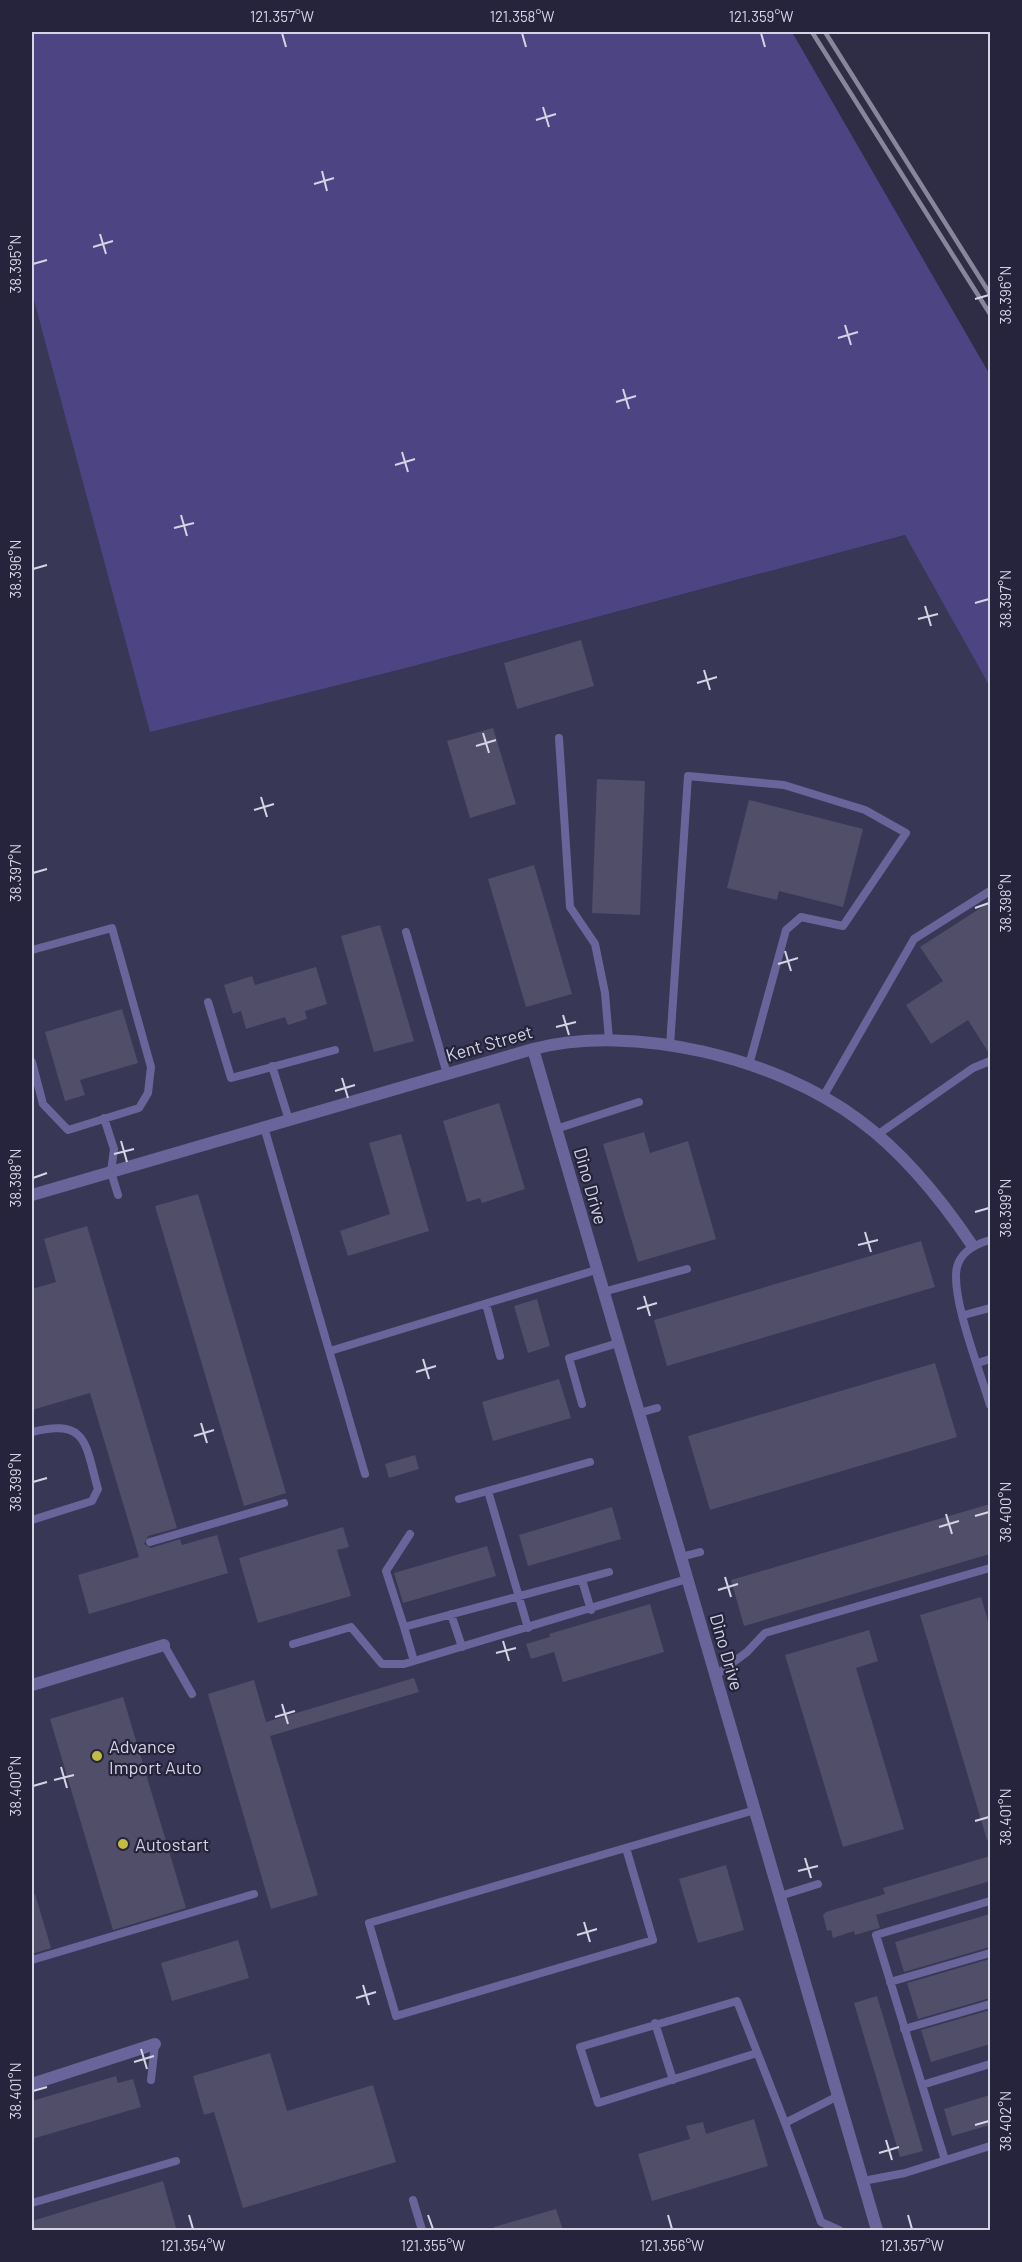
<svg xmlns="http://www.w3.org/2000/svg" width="1022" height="2262" font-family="Barlow,sans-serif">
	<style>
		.built { fill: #393756 }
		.green { fill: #4c4483 }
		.building { fill: #504e69 }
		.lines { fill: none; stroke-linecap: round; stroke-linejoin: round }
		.service { stroke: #69659a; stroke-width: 8 }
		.minor { stroke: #69659a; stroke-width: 12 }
		.rail { stroke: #87869a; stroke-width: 4.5 }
		.ticks { fill: none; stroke: #d5d4e5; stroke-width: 2 }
		.poi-dot { fill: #c2bd3f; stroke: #26243c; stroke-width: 2 }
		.labels { text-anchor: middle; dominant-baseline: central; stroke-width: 4.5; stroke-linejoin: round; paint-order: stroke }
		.street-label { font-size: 18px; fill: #d5d4e5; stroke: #26243c }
		.poi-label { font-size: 18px; fill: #d5d4e5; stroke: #26243c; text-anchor: start }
		.neatline { fill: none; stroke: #d5d4e5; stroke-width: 2 }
		.ticks-label { font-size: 15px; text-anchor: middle; fill: #d5d4e5 }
	</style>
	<rect width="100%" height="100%" fill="#2f2d46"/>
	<path class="built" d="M32 293 150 731 410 667 906 535 990 687V2230H32Z"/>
	<path class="green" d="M32 32H792L990 375V687L905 535 410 667 150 732 32 293Z"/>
	<path class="building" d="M581 640 594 686 517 709 504 663Z
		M493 728 516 804 470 818 447 741Z
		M597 779 645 781 640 915 592 913Z
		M749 800 863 829 843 907 779 891 777 900 727 888Z
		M534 865 572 994 526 1007 488 879Z
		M990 902V1055L968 1020 931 1044 906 1005 943 981 920 947Z
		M380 925 414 1041 374 1052 341 936Z
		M316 967 327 1004 305 1011 307 1019 288 1025 285 1017 246 1029 241 1011 233 1014 224 985 252 976 255 985Z
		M122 1009 138 1063 80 1080 85 1095 65 1101 45 1032Z
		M499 1103 525 1189 482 1203 480 1198 467 1202 443 1121Z
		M644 1132 650 1153 688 1141 716 1239 638 1262 603 1144Z
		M401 1134 429 1231 348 1256 340 1231 390 1214 369 1143Z
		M198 1194 286 1493 244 1506 155 1206Z
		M87 1226 177 1528 148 1536 144 1544 151 1548 180 1539 182 1545 217 1535 228 1573 89 1614 78 1575 139 1557 90 1393 32 1410V1289L56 1282 44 1239Z
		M921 1241 935 1287 667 1366 654 1320Z
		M537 1299 550 1346 528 1353 514 1306Z
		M935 1363 957 1437 710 1510 688 1436Z
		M559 1379 571 1418 493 1441 482 1402Z
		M415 1455 419 1469 389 1478 385 1464Z
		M990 1504V1554L744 1626 731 1580Z
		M612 1507 621 1539 528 1566 519 1535Z
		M343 1527 349 1547 337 1550 351 1596 258 1623 239 1558Z
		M487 1546 496 1576 403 1603 394 1573Z
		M981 1597 990 1628V1840H987L920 1615Z
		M650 1604 664 1652 563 1682 554 1652 531 1659 526 1644 550 1637 549 1634Z
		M869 1630 878 1661 856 1668 904 1829 843 1847 785 1655Z
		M414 1678 419 1692 270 1736 318 1895 271 1909 208 1694 254 1680 266 1722Z
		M123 1697 186 1908 113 1930 50 1719Z
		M990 1856V1881L876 1915 880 1928 872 1930 855 1935 854 1931 833 1938 831 1930 827 1931 823 1915 826 1912 885 1894 883 1888Z
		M726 1865 744 1930 698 1943 679 1879Z
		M35 1894 51 1948 32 1954V1895Z
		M990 1914V1947L904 1972 895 1942Z
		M238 1940 249 1978 172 2001 161 1963Z
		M990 1959V1998L918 2019 907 1983Z
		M877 1996 923 2151 900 2157 854 2003Z
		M990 2010V2044L931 2062 921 2030Z
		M270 2053 287 2111 373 2085 396 2162 243 2208 214 2112 204 2115 193 2076Z
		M116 2076 118 2083 133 2079 141 2107 32 2139V2101Z
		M990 2095V2125L952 2136 944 2109Z
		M754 2119 768 2166 652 2201 638 2154 690 2139 686 2126 703 2122 706 2134Z
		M163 2181 176 2228 167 2230H32V2221Z
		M556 2209 563 2230H495L494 2227Z"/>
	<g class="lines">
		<path class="service" d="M559 738 570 907 595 944 605 993 609 1040
			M406 932 447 1074
			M32 950 112 928 151 1067 148 1093 139 1108 68 1130 43 1104 32 1062
			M208 1002 231 1078 335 1050
			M670 1046 688 776 784 785 865 810 906 833 843 926 801 917 786 930 749 1065
			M272 1066 289 1120
			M823 1097 914 939 990 891
			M104 1118 114 1149 111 1172 118 1195
			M264 1127 365 1474
			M556 1129 639 1102
			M877 1135 973 1068 990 1061
			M990 1240C976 1244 961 1251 957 1267 950 1296 981 1374 990 1405
			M603 1292 687 1269
			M486 1304 500 1356
			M964 1315 990 1308
			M330 1351 596 1270
			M978 1363 990 1359
			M582 1404 569 1358 618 1343
			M639 1413 657 1408
			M32 1432C88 1418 85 1444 98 1489L92 1501 32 1520
			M488 1491 528 1628
			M459 1499 590 1462
			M150 1542 284 1503
			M681 1557 700 1552
			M582 1580 591 1610
			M451 1614 462 1647
			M404 1627 386 1571 410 1534
			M293 1644 351 1627 382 1664H404L687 1579
			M164 1645 192 1694
			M414 1661 404 1627 609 1572
			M715 1676 747 1652 765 1633 990 1568
			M626 1848 653 1940 396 2016 369 1923 755 1810
			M780 1896 818 1884
			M32 1960 254 1894
			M890 1982 990 1953
			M655 2023 673 2080
			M904 2029 990 2004
			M757 2053 598 2103 580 2047 737 2001 785 2123
			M151 2080 155 2044
			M922 2085 990 2064
			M838 2096 785 2123 821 2222 839 2230
			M945 2160 876 1935 990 1901
			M863 2181 905 2173 990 2146
			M413 2200 422 2230
			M32 2203 176 2161"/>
		<path class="minor" d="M533 1049 877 2230
			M32 1195 533 1049C634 1023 776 1058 859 1120 904 1153 941 1199 972 1245
			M32 1685 164 1645
			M32 2084 155 2044"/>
		<path class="rail" d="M812 32 990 314
			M825 32 990 294"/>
	</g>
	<path class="ticks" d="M282 33 286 47M522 33 526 47M761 33 765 47M543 107 549 127M536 120 556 114M322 171 327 191M314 184 334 178M100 234 106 254M93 247 113 241M33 264 47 260M975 299 989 295M845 325 851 345M838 338 858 332M623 389 629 409M616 402 636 396M402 452 408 472M395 465 415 459M181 515 187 536M174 528 194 523M33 569 47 565M975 603 989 599M925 606 931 626M918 619 938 614M704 670 710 690M697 683 717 677M483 733 489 753M476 746 496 740M261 797 267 817M254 810 274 804M33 873 47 869M975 908 989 903M785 951 791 971M778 964 798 958M563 1015 569 1035M556 1027 576 1022M342 1078 348 1098M335 1091 355 1085M121 1141 127 1162M114 1154 134 1149M33 1178 47 1173M975 1212 989 1208M865 1232 871 1252M858 1245 878 1240M644 1296 650 1316M637 1309 657 1303M423 1359 429 1379M416 1372 436 1366M201 1423 207 1443M194 1436 214 1430M33 1482 47 1478M946 1514 952 1534M975 1516 989 1512M939 1527 959 1521M725 1577 731 1597M718 1590 738 1584M503 1641 509 1661M496 1653 516 1648M282 1704 288 1724M275 1717 295 1711M61 1767 67 1788M54 1780 74 1775M33 1786 47 1782M975 1821 989 1817M805 1858 811 1878M798 1871 818 1866M584 1922 590 1942M577 1935 597 1929M363 1985 369 2005M356 1998 376 1992M141 2049 147 2069M134 2062 154 2056M33 2091 47 2087M975 2125 989 2121M886 2140 892 2160M879 2153 899 2147M189 2215 193 2229M428 2215 433 2229M668 2215 672 2229M908 2215 912 2229"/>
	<g class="poi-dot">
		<circle cx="97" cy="1756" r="6"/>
		<circle cx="123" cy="1844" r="6"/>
	</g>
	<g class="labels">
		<g class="street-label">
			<text transform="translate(489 1043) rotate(-16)">Kent Street</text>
			<text transform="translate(591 1186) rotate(74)">Dino Drive</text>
			<text transform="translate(727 1652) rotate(74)">Dino Drive</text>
		</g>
		<g class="poi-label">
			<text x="109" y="1746">Advance<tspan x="109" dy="21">Import Auto</tspan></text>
			<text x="135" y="1844">Autostart</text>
		</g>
	</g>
	<rect width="1022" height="2262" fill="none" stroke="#26243c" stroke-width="66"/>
	<rect x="33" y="33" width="956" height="2196" class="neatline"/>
	<g class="ticks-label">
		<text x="282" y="22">121.357°W</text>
		<text x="522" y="22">121.358°W</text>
		<text x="761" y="22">121.359°W</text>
		<text transform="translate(16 264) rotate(-90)" y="5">38.395°N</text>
		<text transform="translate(1006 295) rotate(-90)" y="5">38.396°N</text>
		<text transform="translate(16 569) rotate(-90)" y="5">38.396°N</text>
		<text transform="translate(1006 599) rotate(-90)" y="5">38.397°N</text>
		<text transform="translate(16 873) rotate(-90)" y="5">38.397°N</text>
		<text transform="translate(1006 903) rotate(-90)" y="5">38.398°N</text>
		<text transform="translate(16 1178) rotate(-90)" y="5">38.398°N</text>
		<text transform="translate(1006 1208) rotate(-90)" y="5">38.399°N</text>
		<text transform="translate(16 1482) rotate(-90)" y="5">38.399°N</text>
		<text transform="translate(1006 1512) rotate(-90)" y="5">38.400°N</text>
		<text transform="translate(16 1786) rotate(-90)" y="5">38.400°N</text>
		<text transform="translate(1006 1817) rotate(-90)" y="5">38.401°N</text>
		<text transform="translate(16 2091) rotate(-90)" y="5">38.401°N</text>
		<text transform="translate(1006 2121) rotate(-90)" y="5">38.402°N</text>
		<text x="193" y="2251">121.354°W</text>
		<text x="433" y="2251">121.355°W</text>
		<text x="672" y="2251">121.356°W</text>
		<text x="912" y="2251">121.357°W</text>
	</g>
</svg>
